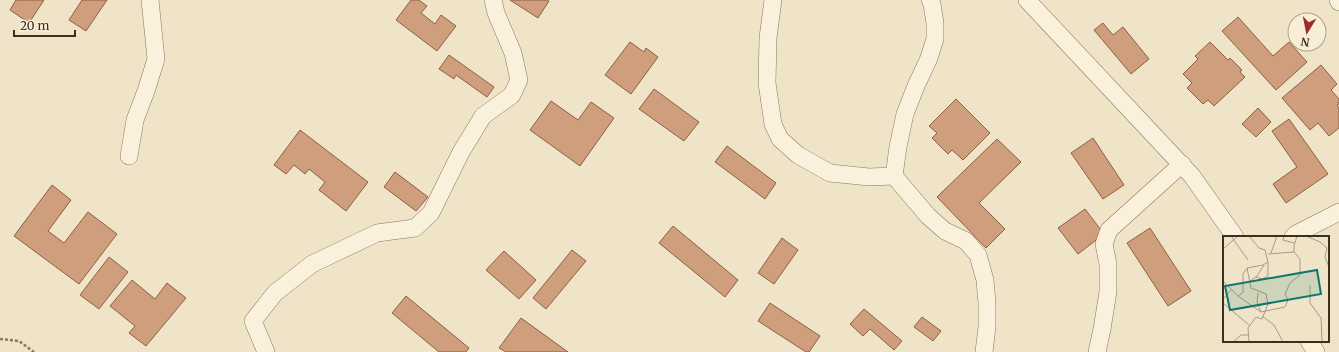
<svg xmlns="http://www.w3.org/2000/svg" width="1339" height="352" font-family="Merriweather,serif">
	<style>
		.building { fill: #cf9f7d; stroke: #8d5f41 }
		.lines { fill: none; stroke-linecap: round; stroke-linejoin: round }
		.minor-casing { stroke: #8d765c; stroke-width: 18 }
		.path { stroke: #8d765c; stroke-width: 2.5; stroke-dasharray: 3 2; stroke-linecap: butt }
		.minor { stroke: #faf1dc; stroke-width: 17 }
		.inset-road { fill: none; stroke: #a89b85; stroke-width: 1 }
		.view { fill: #0f766e; fill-opacity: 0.15; stroke: #0f766e; stroke-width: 2 }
		.inset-edge { fill: none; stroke: #3d2e20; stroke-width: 2 }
	</style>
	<rect width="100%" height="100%" fill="#f0e4c8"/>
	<path class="building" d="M16 0H44L29 23 10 10Z
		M82 0H107L86 31 69 20Z
		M411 0H419L427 6 421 13 435 24 441 15 456 26 437 51 396 20Z
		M510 0H547L549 1 538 18Z
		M1238 17 1273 56 1289 42 1307 62 1276 90 1222 31Z
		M1103 23 1113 35 1123 27 1149 59 1131 74 1094 30Z
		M630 42 644 52 646 48 658 57 631 94 605 75Z
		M1210 42 1228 60 1230 58 1242 70 1240 72 1245 77 1214 106 1208 100 1203 104 1187 88 1192 83 1183 74 1198 59 1195 56Z
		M449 55 494 87 487 97 456 75 454 79 439 69Z
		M1321 65 1337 84 1331 90 1339 99V104L1337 105 1339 108V128L1329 136 1318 123 1310 130 1282 98Z
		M654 89 699 122 684 141 639 109Z
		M956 99 990 133 963 160 952 150 948 154 932 138 937 133 929 126Z
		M551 101 578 120 591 102 614 118 580 166 530 130Z
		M1258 108 1271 122 1256 137 1242 124Z
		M1289 119 1328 174 1286 203 1273 184 1297 167 1272 131Z
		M300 130 368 182 346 211 319 190 325 182 309 169 305 174 294 165 286 174 274 165Z
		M1093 138 1124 185 1103 199 1071 153Z
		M997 139 1021 162 979 203 1005 229 986 248 937 197Z
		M727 146 776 183 765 199 715 162Z
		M395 172 428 197 416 211 384 187Z
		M52 185 71 200 48 231 64 243 88 212 117 234 79 284 14 236Z
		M1085 209 1104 234 1078 254 1058 228Z
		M673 226 738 280 725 297 659 243Z
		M1150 228 1191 291 1168 306 1127 243Z
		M782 238 798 250 774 284 758 273Z
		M572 250 586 261 546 309 533 298Z
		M504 251 536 280 519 299 486 270Z
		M109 257 128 272 99 309 80 295Z
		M132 280 155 299 167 283 186 298 146 346 129 333 135 326 110 306Z
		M406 296 469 348 466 352H439L392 313Z
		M770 303 820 336 809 352H806L758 321Z
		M864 309 902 341 894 350 870 329 863 336 850 324Z
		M922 317 941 331 933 341 914 327Z
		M521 318 568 352H506L499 348Z"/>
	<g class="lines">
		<defs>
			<path id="minor" d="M773 0 768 38 767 83 773 124 780 139 798 155 830 173 869 177 894 176 928 216 945 231 966 241 978 255 985 280 987 303V327L984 352
				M1027 0 1192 176 1235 237
				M1338 0 1339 2
				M129 156 135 120 146 91 156 59 150 0
				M894 176 898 147 905 114 916 86 929 58 935 39V23L932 4 930 0
				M1293 237 1296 234 1339 212
				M1309 341 1316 352
				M266 352 253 321 275 293 312 264 377 233 415 228 431 213 461 152 483 116 512 95 519 80 513 53 496 13 493 0
				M1097 352 1102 329 1108 292V264L1104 244 1109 230 1182 164"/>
		</defs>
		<use href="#minor" class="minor-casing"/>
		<path class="path" d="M0 339 19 341 34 352"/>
		<use href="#minor" class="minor"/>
	</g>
	<g transform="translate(1223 236)">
		<rect width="106" height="106" fill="#f0e4c8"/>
		<path class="inset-road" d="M8 0 25 24M61 0 60 4 71 7M83 0 97 6 104 12 102 21 106 31M0 13 15 0M48 17 54 0M45 18 71 16M24 32 28 52 43 58 45 68 39 83 33 81 25 92 26 106M33 41 39 43 45 40V26M0 45 15 60 38 76 62 71 65 64 62 58 67 47 77 39V23L71 16V10L74 0M27 45 34 40 41 29M87 49V67L98 82 99 106M35 57 34 66 38 76M15 61 20 56V38L24 32 40 29 45 26 42 14 36 12 26 0M0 63 8 54M0 67 26 89M39 80 51 89 60 106M10 106 18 99H25"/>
		<path class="view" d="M94 34 98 58 7 74 2 50Z"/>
		<rect width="106" height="106" class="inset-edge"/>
	</g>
	<g transform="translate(1307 32) rotate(190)"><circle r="19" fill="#f7eed8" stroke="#ada18e"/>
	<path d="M0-3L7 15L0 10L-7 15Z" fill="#9e2a2b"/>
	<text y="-6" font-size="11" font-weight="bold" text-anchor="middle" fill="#3d2e20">N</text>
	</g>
	<path d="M14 30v6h61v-6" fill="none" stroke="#3d2e20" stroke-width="2"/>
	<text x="20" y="30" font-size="12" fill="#3d2e20" stroke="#f7eed8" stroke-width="3" paint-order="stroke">20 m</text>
</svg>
